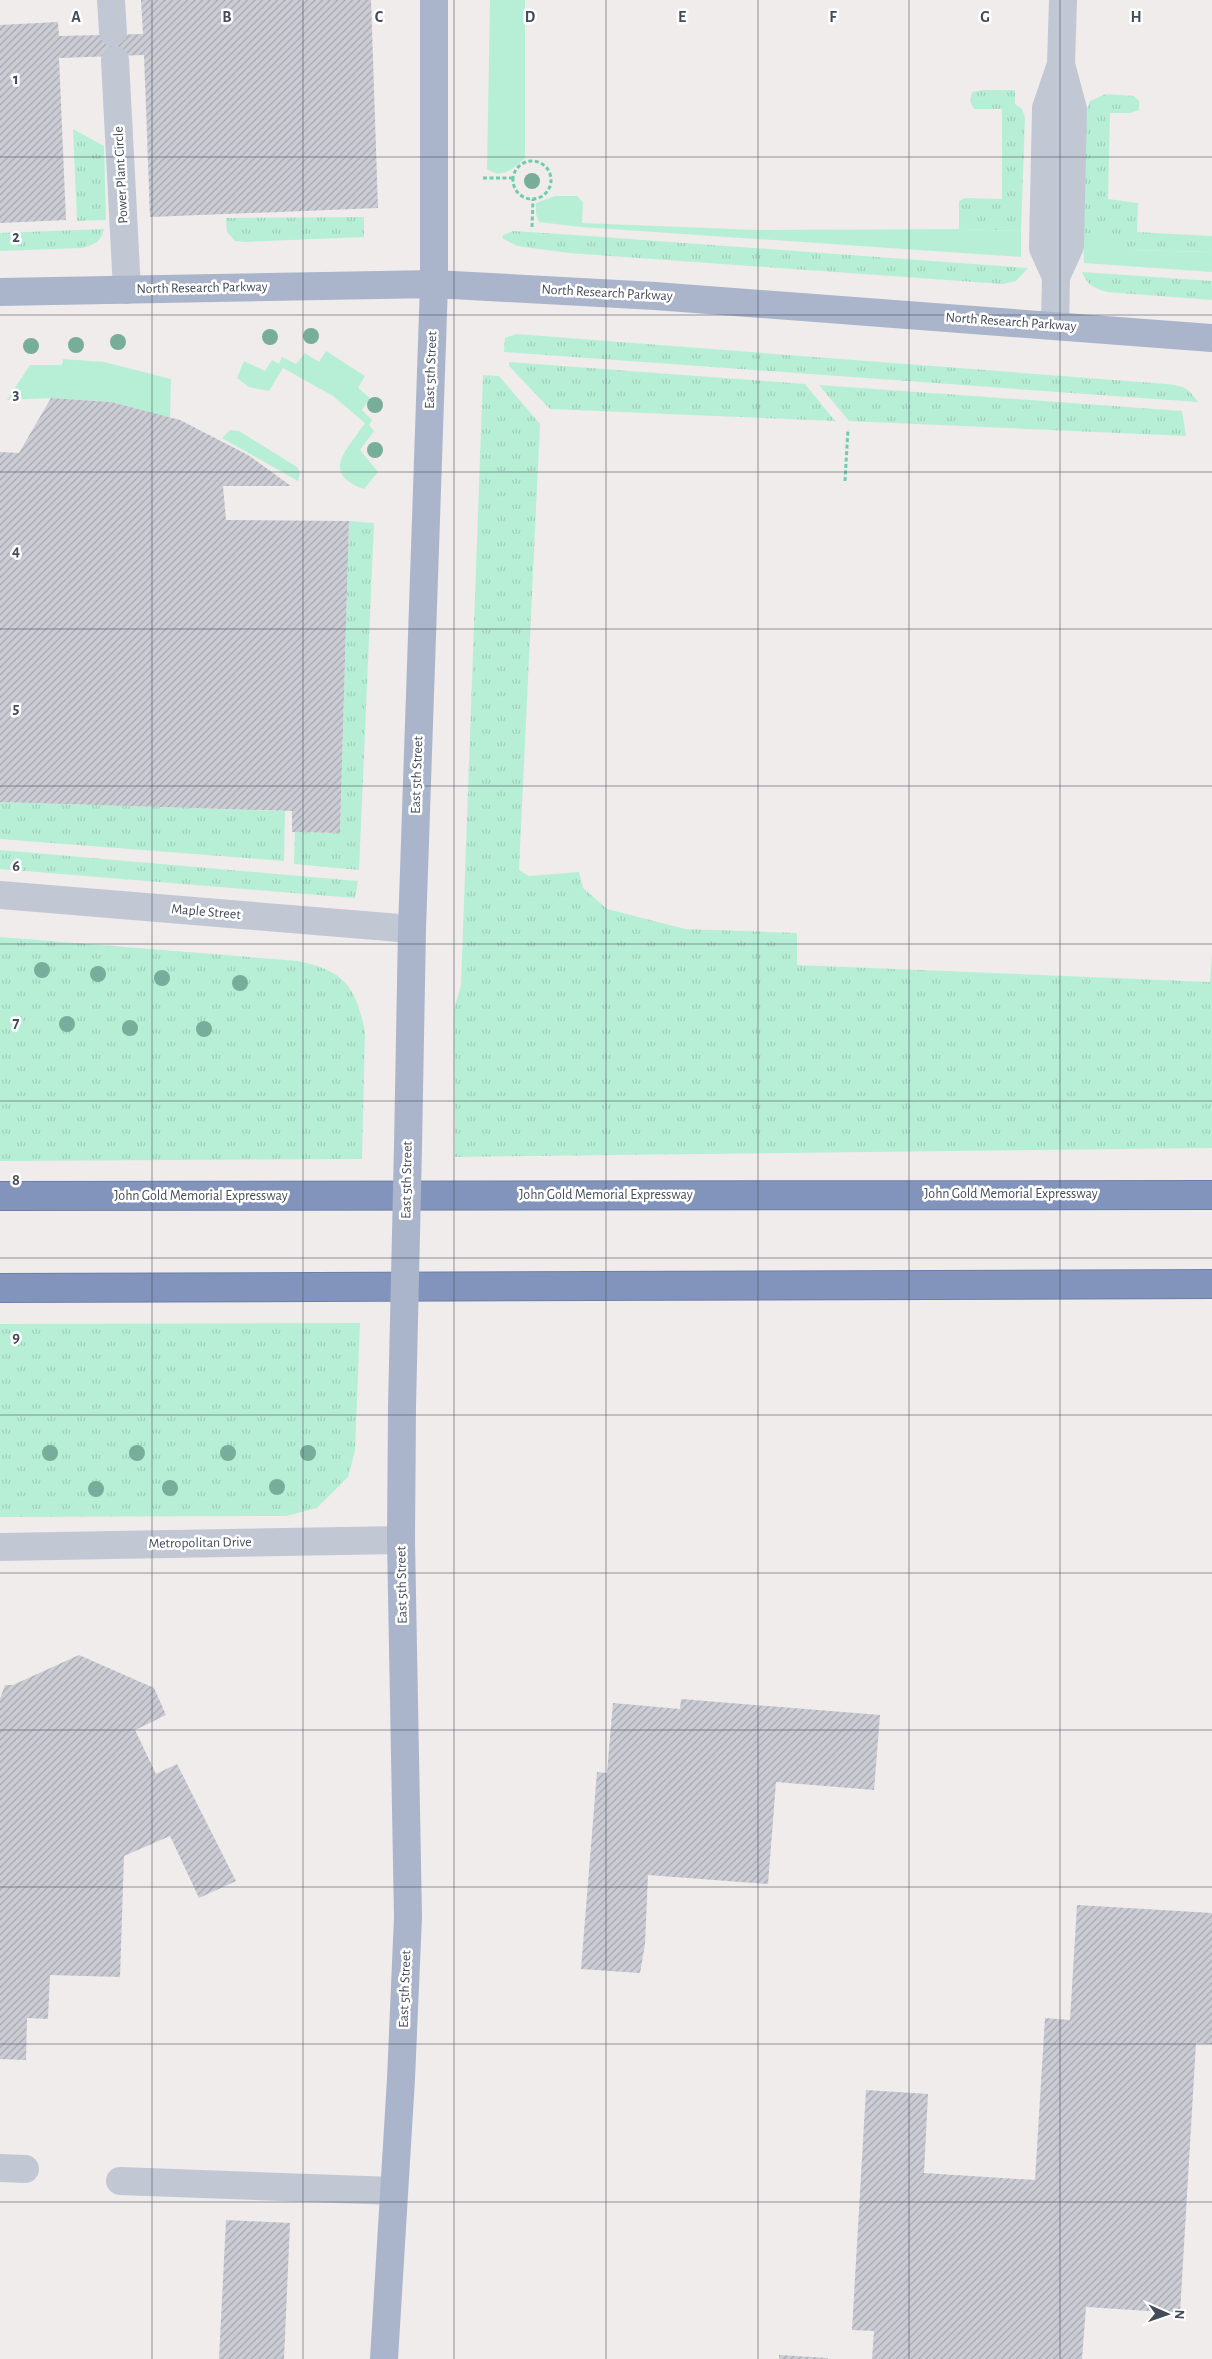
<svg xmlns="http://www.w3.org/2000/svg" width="1212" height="2359" font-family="'Alegreya Sans',sans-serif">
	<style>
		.grass { fill: url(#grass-tufts) }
		.garden { fill: #b7efd6 }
		.building { fill: url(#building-hatch) }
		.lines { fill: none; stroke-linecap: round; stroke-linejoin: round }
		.highway-casing { stroke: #6d7fa8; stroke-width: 30 }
		.path { stroke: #6fcdaf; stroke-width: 3; stroke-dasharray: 4 2.5; stroke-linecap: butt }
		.minor { stroke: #c1c8d4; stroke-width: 28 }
		.major { stroke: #aab5cc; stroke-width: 28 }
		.highway { stroke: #8294bc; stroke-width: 28 }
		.major-bridge { stroke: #aab5cc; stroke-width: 28 }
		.tree { fill: #77ad9b }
		.grid { fill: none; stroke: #444b59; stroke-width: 1; stroke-opacity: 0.55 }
		.labels { text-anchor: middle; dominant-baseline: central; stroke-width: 5; stroke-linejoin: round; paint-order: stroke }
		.street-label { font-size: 14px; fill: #444b59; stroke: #fff }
		.grid-label { font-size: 16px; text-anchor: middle; font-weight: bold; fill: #444b59; stroke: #fff; stroke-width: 5; stroke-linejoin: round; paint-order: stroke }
	</style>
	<defs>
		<pattern id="grass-tufts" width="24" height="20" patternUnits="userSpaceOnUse" patternTransform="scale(1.25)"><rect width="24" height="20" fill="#b7efd6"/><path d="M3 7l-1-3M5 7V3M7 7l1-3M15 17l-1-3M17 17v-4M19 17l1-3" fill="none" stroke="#9fceba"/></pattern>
		<pattern id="building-hatch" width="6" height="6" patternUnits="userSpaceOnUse" patternTransform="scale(1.25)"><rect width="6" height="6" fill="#cbccd4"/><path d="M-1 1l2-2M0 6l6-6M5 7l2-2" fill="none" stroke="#a6a8af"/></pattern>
	</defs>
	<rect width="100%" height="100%" fill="#efeceb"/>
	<path class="grass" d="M984 90H1015V104L1022 109 1025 117 1021 231 959 229V201L965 198 1002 199V109H974L970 101 972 92Z
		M1106 94 1134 96 1139 101V110L1130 113H1110L1108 199 1138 203 1137 232 1212 236V252L1129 250 1083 233 1085 113 1090 101Z
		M73 129 104 146 106 220 77 221Z
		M364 217V237L245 242 235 241 227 232 226 218Z
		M104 229C101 242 94 245 82 248L0 251V233Z
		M513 231 575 235 1028 268 1016 281 1003 284 569 253 517 246 502 238 503 235Z
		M1082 272 1212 281V300L1107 292C1094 288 1087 285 1082 272Z
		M516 334 1166 384C1183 386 1188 387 1198 402L504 352 505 338Z
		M509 362 805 384 835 421 550 409 509 366Z
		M483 375 499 376 540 424 519 870 529 876 579 872 583 888 607 909 685 929 797 933V965L1210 982 1212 954V1148L455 1157 454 1009 461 985Z
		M819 385 1182 411 1186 436 849 421Z
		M349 521 374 523 359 870 294 864 295 832 340 833Z
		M0 802 285 811 284 861 0 839Z
		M0 850 358 881 355 898 0 869Z
		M0 937 298 961C344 971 355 985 365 1031L362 1159 0 1161Z
		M360 1323 355 1451 348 1477 317 1508 286 1516 0 1517V1324Z"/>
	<path class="garden" d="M490 0H525V158C514 168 502 180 487 169Z
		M555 196H577L583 202 582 223 758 230 959 229 1021 231V257L581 227 539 222 536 214V203Z
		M1083 233 1107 235 1129 250 1212 252V272L1084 263Z
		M326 351 365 376 358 388 370 398 362 410 372 420 369 425 374 431 360 450 378 472 364 489C319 473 348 449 365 423L333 396 283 368 269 391 249 387 237 378 244 361 265 371 272 360 279 364 282 357 296 364 305 353 319 362Z
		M63 359 104 362 171 379 170 418 111 402 51 398 7 400 30 365H62Z
		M230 430 239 431 297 467 300 473 298 481 222 438Z"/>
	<path class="building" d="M141 0H371L378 208 150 217 144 55 59 58 66 220 0 223V25L58 22 59 36 143 34Z
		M51 398 111 402 180 420 248 455 291 486H223L226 520 349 521 340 833 292 832V811L0 802V452L19 453Z
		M79 1655 154 1688 166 1715 135 1730 156 1774 177 1764 236 1881 199 1898 170 1836 124 1856 120 1977 50 1975 48 2019 27 2018 26 2060 0 2059V1699L5 1685H13Z
		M681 1699 880 1715 874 1790 776 1782 768 1884 648 1875 645 1944 640 1973 581 1969 597 1772 607 1773 613 1703 680 1709Z
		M1077 1905 1212 1913V2044L1196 2043 1180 2313 1086 2307 1082 2359H872L874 2331 852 2330 866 2090 928 2094 924 2173 1035 2180 1045 2018 1070 2020Z
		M226 2220 290 2223 284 2359H219Z
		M779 2355 828 2358V2359H779Z"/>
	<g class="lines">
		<defs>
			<path id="highway" d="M0 1196 1212 1195
				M0 1288 1212 1284"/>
		</defs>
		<use href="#highway" class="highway-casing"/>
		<path class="path" d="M513 180a19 19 0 1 1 38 0a19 19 0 1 1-38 0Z
			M483 178H514
			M532 227 533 199
			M845 481 848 429"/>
		<path class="minor" d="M111 0 113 32
			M115 60 127 290
			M1056 277 1043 248 1046 108 1061 64
			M1055 325 1056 277 1070 246 1073 109 1061 64 1063 0
			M0 895 412 929
			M0 1547 401 1540
			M0 2168 25 2169
			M120 2181 394 2191"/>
		<path class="major" d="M0 292 434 284 655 296 1212 338
			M408 1146 412 929 434 284V0
			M384 2359 401 2079 408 1917 401 1540 402 1407"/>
		<use href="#highway" class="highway"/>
		<path class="major-bridge" d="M402 1407 408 1146"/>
	</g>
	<g class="tree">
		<circle cx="532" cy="181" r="8"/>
		<circle cx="311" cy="336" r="8"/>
		<circle cx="270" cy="337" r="8"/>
		<circle cx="118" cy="342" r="8"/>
		<circle cx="76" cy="345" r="8"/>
		<circle cx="31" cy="346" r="8"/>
		<circle cx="375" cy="405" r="8"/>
		<circle cx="375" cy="450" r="8"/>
		<circle cx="42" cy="970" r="8"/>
		<circle cx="98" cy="974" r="8"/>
		<circle cx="162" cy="978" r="8"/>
		<circle cx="240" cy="983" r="8"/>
		<circle cx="67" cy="1024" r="8"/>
		<circle cx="130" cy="1028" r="8"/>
		<circle cx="204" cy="1029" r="8"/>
		<circle cx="50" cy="1453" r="8"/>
		<circle cx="137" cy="1453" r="8"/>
		<circle cx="228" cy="1453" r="8"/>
		<circle cx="308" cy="1453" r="8"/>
		<circle cx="277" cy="1487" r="8"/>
		<circle cx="170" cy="1488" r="8"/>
		<circle cx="96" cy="1489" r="8"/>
	</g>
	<path class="grid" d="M152 0V2359M303 0V2359M454 0V2359M606 0V2359M758 0V2359M909 0V2359M1060 0V2359M0 157H1212M0 315H1212M0 472H1212M0 629H1212M0 786H1212M0 944H1212M0 1101H1212M0 1258H1212M0 1415H1212M0 1573H1212M0 1730H1212M0 1887H1212M0 2044H1212M0 2202H1212"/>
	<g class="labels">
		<g class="street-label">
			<text transform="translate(121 175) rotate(-93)">Power Plant Circle</text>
			<text transform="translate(202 288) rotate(-1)">North Research Parkway</text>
			<text transform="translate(607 293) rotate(3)">North Research Parkway</text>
			<text transform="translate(1011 322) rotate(4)">North Research Parkway</text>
			<text transform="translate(431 370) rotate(-88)">East 5th Street</text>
			<text transform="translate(417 775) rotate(-88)">East 5th Street</text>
			<text transform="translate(206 912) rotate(5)">Maple Street</text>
			<text transform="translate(407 1180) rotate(-89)">East 5th Street</text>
			<text x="1011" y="1194">John Gold Memorial Expressway</text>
			<text x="606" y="1195">John Gold Memorial Expressway</text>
			<text x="201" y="1196">John Gold Memorial Expressway</text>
			<text transform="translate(200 1543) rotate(-1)">Metropolitan Drive</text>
			<text transform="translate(402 1585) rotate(-91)">East 5th Street</text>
			<text transform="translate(405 1989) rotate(-88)">East 5th Street</text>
		</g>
	</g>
	<g class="grid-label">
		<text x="76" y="22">A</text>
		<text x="227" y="22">B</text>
		<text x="379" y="22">C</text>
		<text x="530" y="22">D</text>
		<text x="682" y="22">E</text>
		<text x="833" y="22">F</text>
		<text x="985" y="22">G</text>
		<text x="1136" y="22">H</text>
		<text x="16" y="84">1</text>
		<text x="16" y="242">2</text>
		<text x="16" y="399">3</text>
		<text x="16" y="556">4</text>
		<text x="16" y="713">5</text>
		<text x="16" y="871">6</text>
		<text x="16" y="1028">7</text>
		<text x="16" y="1185">8</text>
		<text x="16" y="1342">9</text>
	</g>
	<g transform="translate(1167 2314) rotate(92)" stroke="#ffffff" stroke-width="4" paint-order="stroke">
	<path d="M0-4L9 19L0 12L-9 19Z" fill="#444b59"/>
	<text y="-8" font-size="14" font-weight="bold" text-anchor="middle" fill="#444b59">N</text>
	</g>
</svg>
